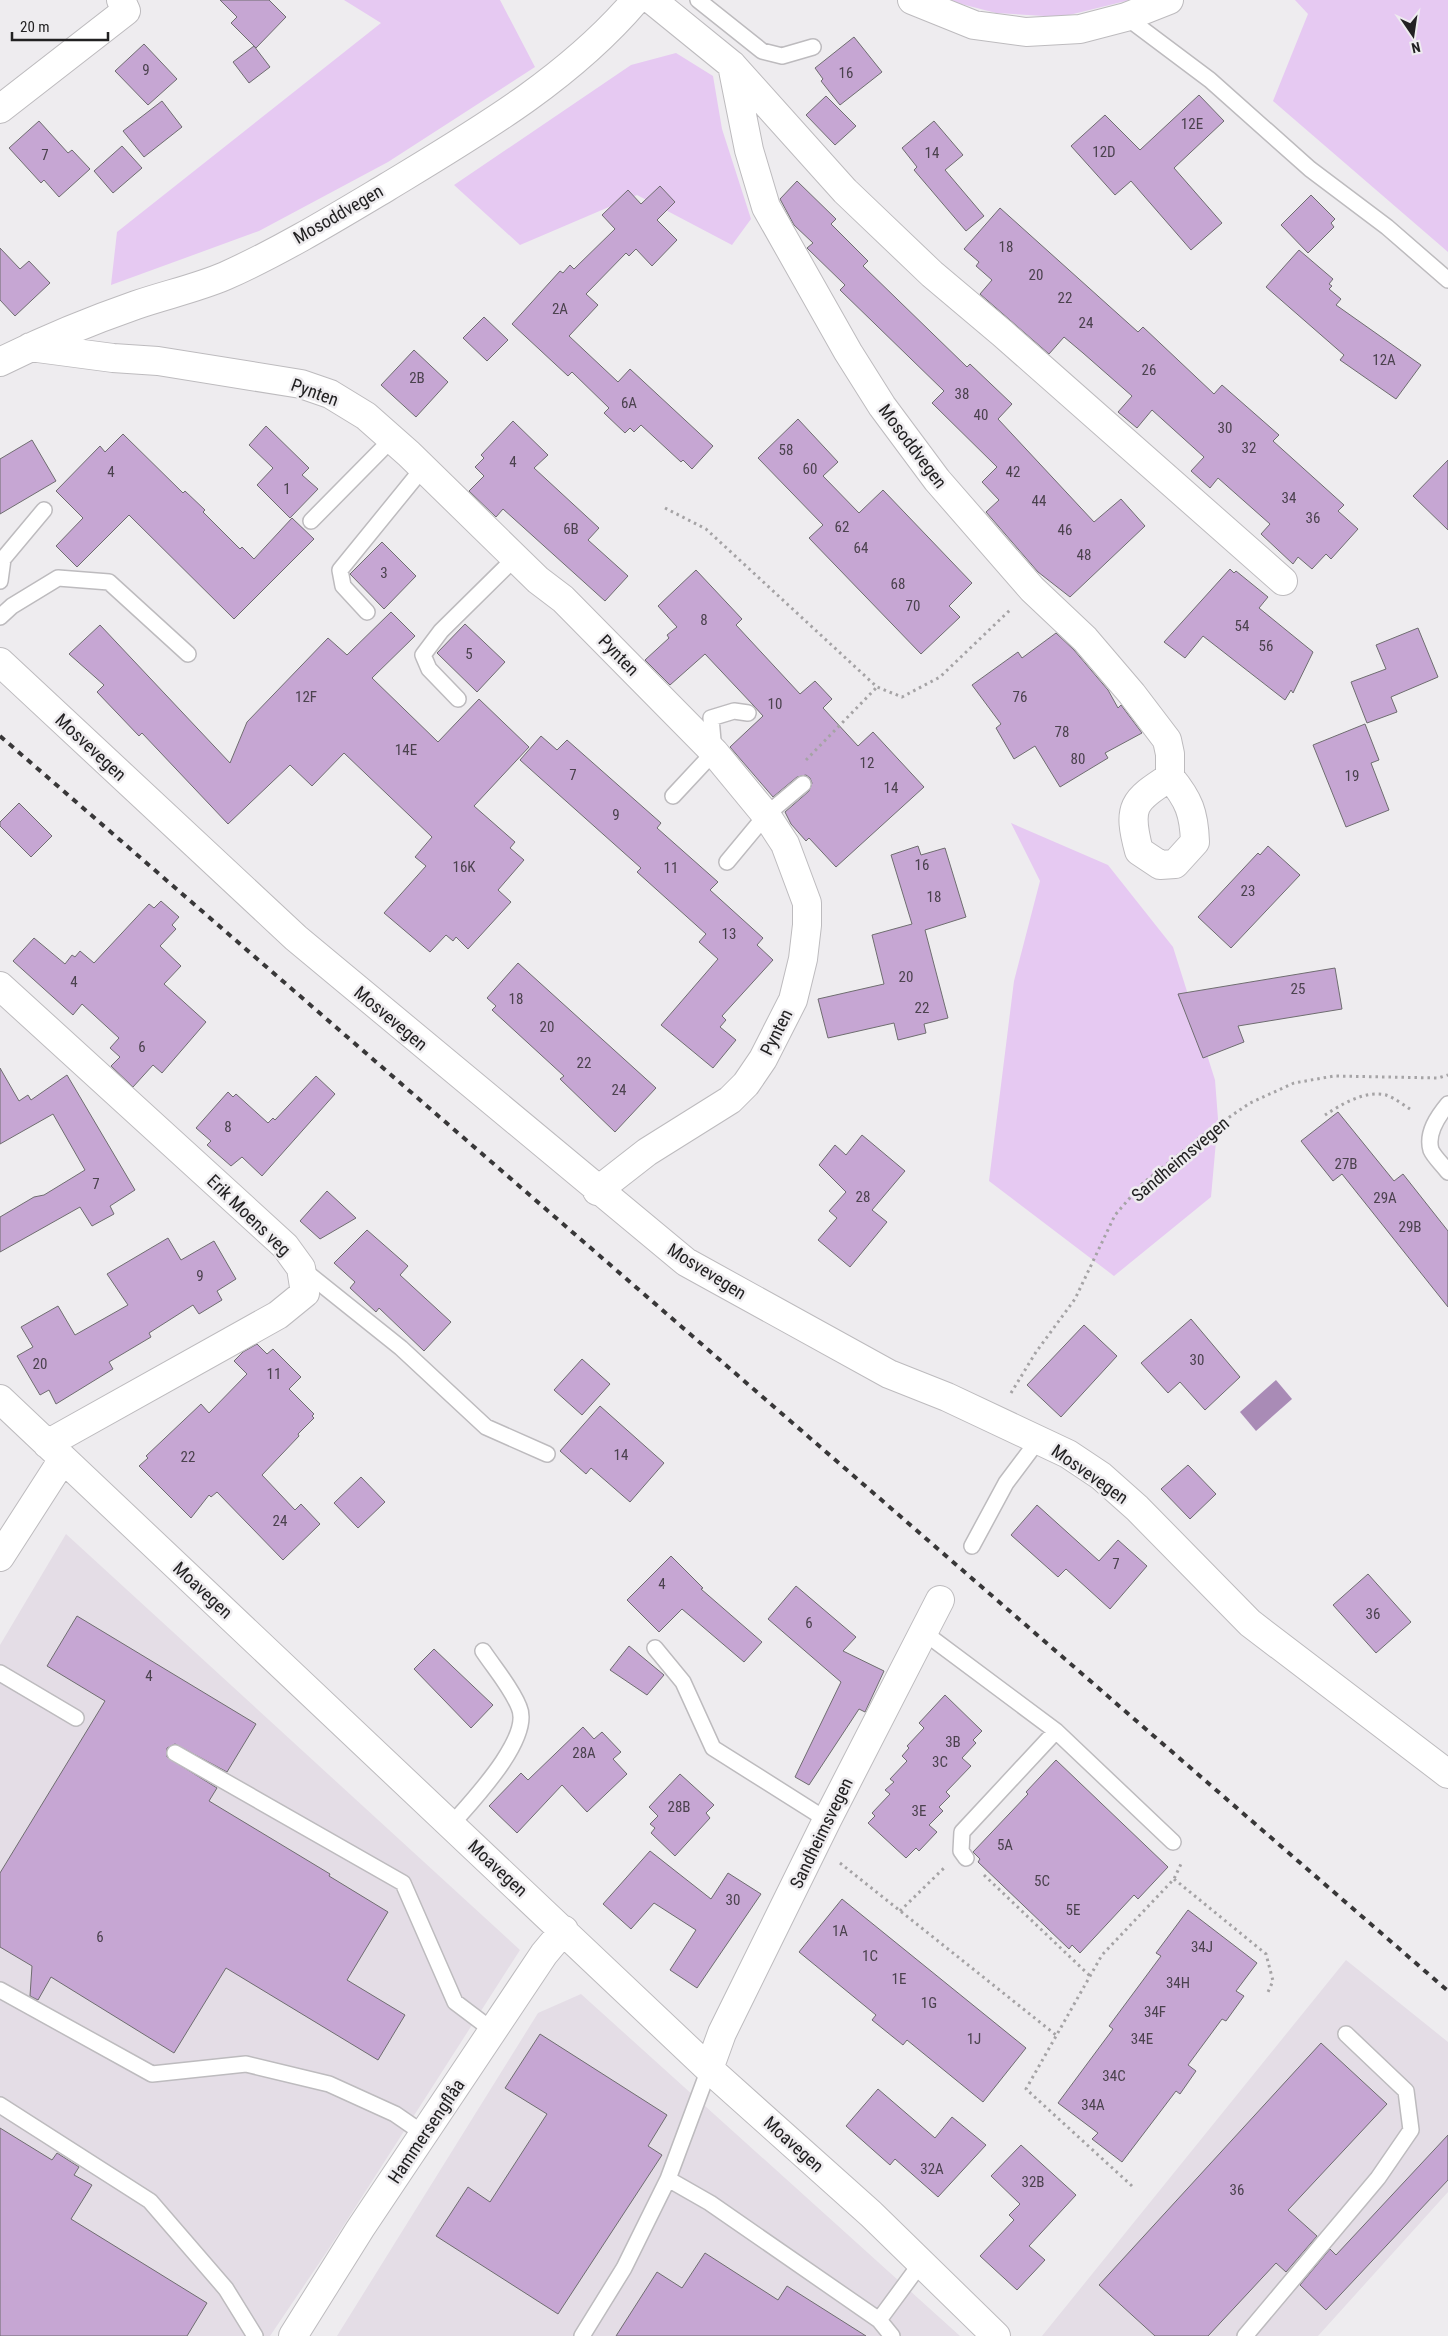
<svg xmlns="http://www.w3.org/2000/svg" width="1448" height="2336" font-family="'Roboto Condensed',sans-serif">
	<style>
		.built { fill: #e4dde6 }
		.green { fill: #e6c9f2 }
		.water { fill: #a98bb6 }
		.building { fill: #c6a6d3; stroke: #6f6d70 }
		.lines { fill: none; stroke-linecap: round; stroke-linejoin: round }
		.service-casing { stroke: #bdbbbe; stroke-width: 18 }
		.minor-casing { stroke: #bdbbbe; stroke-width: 30 }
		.path { stroke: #a5a3a5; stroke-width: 3; stroke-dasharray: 2.5 4; stroke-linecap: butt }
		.service { stroke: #fff; stroke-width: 15 }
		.minor { stroke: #fff; stroke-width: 28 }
		.rail { stroke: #383738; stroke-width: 4; stroke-dasharray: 6 6; stroke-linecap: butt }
		.labels { text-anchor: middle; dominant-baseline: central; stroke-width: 5; stroke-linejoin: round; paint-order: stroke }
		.number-label { font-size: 15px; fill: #4b424e }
		.street-label { font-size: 18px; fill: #222122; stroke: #eeecef }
	</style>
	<rect width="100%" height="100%" fill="#eeecef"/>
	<path class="built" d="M66 1534 520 1950 326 2253 270 2336H0V1645Z
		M1346 1960 1448 2042V2192L1318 2336H1042Z
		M581 1994 960 2336H337L538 2013Z"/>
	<path class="green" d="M344 0H500L535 67 388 162 259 231 111 285 117 232 381 23Z
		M946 0H1130L1061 17 996 13Z
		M1295 0H1448V252L1273 101 1308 14Z
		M676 53 713 76 722 129 751 219 732 245 637 195 520 245 454 185 631 65Z
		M1011 823 1108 865 1173 947 1215 1080 1218 1119 1211 1197 1114 1276 989 1181 1014 981 1040 881Z"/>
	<path class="water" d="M1276 1380 1292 1399 1256 1431 1240 1412Z"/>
	<path class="building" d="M220 0H269L286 17 256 48 231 23 237 17Z
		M854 37 882 72 840 105 821 81 823 79 815 68Z
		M144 44 177 79 148 105 115 71Z
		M254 46 270 67 249 83 233 62Z
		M1199 95 1224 121 1174 168 1222 223 1191 250 1131 181 1115 195 1071 146 1105 115 1140 150Z
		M826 96 856 126 835 145 806 115Z
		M162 101 182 127 144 157 123 131Z
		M39 121 68 153 72 150 90 169 59 197 44 180 41 183 9 148Z
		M934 121 963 155 945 170 984 216 966 231 914 170 917 167 902 148Z
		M122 146 142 168 113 193 94 171Z
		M797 181 836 219 831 224 868 261 863 266 967 367 970 364 1012 404 998 419 1094 522 1121 499 1145 526 1070 597 1038 572 986 512 999 500 982 482 997 467 932 403 944 391 840 290 845 285 807 248 813 243 794 225 780 199Z
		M660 186 675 202 657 220 677 240 652 266 636 249 629 256 626 253 586 294 598 305 569 336 618 382 630 369 713 446 692 469 683 460 681 462 641 425 634 432 630 428 625 433 604 413 609 408 572 372 568 376 512 324 560 271 563 273 570 265 574 269 615 229 602 215 628 190 641 204Z
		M1311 195 1335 219 1331 223 1334 227 1308 253 1281 225Z
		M1000 208 1138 332 1143 327 1214 394 1222 385 1279 435 1273 441 1344 505 1338 511 1358 529 1331 559 1326 554 1312 569 1298 557 1293 564 1261 534 1270 524 1218 478 1210 488 1191 471 1204 457 1152 410 1137 428 1118 412 1132 396 1083 353 1064 337 1049 354 980 294 992 280 976 266 979 262 964 249Z
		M0 248 20 269 29 261 50 283 15 316 0 300Z
		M1299 250 1333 279 1329 284 1332 286 1329 289 1341 299 1336 305 1421 365 1396 399 1340 360 1344 355 1266 287Z
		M484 317 508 340 487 361 463 338Z
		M414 350 448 382 416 417 381 385Z
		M798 419 838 462 823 476 859 513 883 490 972 583 949 606 960 617 921 654 809 538 823 525 758 458Z
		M513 421 548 455 534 468 599 528 588 540 628 576 605 601 503 509 496 517 469 491 484 476 475 467 484 458 481 455Z
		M266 426 309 468 302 475 318 489 290 518 257 485 273 468 249 445Z
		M123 434 183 493 185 491 205 510 203 512 240 549 242 547 254 559 292 518 314 539 234 619 129 515 77 567 56 546 83 518 56 491 100 446 105 452Z
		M32 440 56 481 0 514V459Z
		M1448 460V530L1413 496Z
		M382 542 416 576 384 609 350 574Z
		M1230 569 1234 573 1236 571 1268 597 1259 608 1313 652 1293 693 1291 690 1285 700 1203 636 1185 658 1164 642Z
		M696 570 742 619 736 625 800 694 815 681 832 699 823 708 858 746 873 732 924 787 836 867 809 838 806 841 791 824 785 812 809 791 812 783 810 778 806 775 797 777 773 797 730 747 763 716 754 706 705 654 670 685 645 660 669 638 667 635 677 627 658 606Z
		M391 612 415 636 372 678 438 742 479 699 529 747 474 806 515 842 510 848 524 860 498 890 511 902 468 949 456 937 453 941 446 935 430 952 384 913 426 866 415 857 432 837 344 753 312 786 290 765 228 824 142 733 139 736 97 692 104 685 69 654 100 625 230 763 247 722 328 638 347 655Z
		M465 624 505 662 477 692 437 653Z
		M1418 628 1438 677 1391 697 1397 712 1367 723 1351 682 1386 669 1376 645Z
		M1056 633 1074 650 1108 690 1118 708 1121 705 1142 733 1105 753 1108 758 1060 787 1035 746 1014 759 996 728 1001 724 972 685 1018 652 1022 658Z
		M1365 724 1379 760 1371 763 1389 810 1346 827 1313 745Z
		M541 736 557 750 567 740 661 823 657 828 718 882 710 890 763 938 757 945 773 960 722 1016 726 1020 720 1027 736 1040 713 1068 661 1025 718 959 699 942 706 934 637 872 641 868 520 760Z
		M19 803 52 836 31 857 0 826V822Z
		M918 846 921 855 945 848 966 917 925 930 948 1018 924 1024 926 1033 898 1040 894 1023 828 1038 818 999 884 984 872 935 912 924 891 855Z
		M1268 846 1300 875 1231 948 1198 917 1258 853 1260 855Z
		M161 901 179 917 172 925 176 929 160 946 181 966 164 984 206 1022 162 1073 153 1065 133 1087 111 1066 120 1057 110 1048 119 1038 82 1004 73 1015 13 961 34 938 65 964 72 955 75 957 80 951 94 963 149 904 154 908Z
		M518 963 656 1088 615 1132 560 1079 564 1076 492 1010 496 1006 487 998Z
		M1335 968 1342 1009 1238 1026 1244 1042 1203 1058 1178 994Z
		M0 1068 19 1101 28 1095 31 1100 67 1075 135 1190 110 1206 114 1214 92 1226 80 1207 0 1252V1217L34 1197 44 1195 85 1170 53 1114 0 1144Z
		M316 1076 335 1094 262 1176 242 1157 231 1166 207 1145 211 1141 196 1128 228 1092 233 1097 236 1094 268 1123 273 1118 275 1120Z
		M1338 1112 1394 1181 1403 1174 1448 1231V1307L1342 1174 1333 1181 1301 1141Z
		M862 1135 905 1171 872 1210 887 1222 850 1267 818 1240 837 1218 829 1211 846 1192 819 1165 835 1145 846 1155Z
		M327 1191 356 1218 320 1239 300 1221Z
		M367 1230 408 1266 400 1275 451 1322 424 1351 379 1308 376 1312 350 1288 355 1282 334 1263Z
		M168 1238 181 1260 214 1241 236 1279 217 1291 222 1300 199 1314 193 1305 149 1333 151 1337 109 1362 113 1369 56 1404 49 1390 40 1395 17 1356 33 1347 21 1327 58 1306 75 1335 128 1305 107 1274Z
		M1191 1319 1240 1377 1205 1410 1180 1382 1168 1393 1141 1363Z
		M1084 1325 1117 1356 1061 1417 1027 1385Z
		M257 1344 267 1354 273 1349 301 1377 289 1389 314 1414 312 1416 314 1418 298 1434 299 1436 262 1475 295 1510 301 1504 320 1524 283 1560 217 1492 211 1497 209 1495 191 1518 139 1466 148 1458 146 1456 201 1404 209 1413 247 1374 234 1361 243 1352Z
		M582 1359 610 1384 582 1415 554 1390Z
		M600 1406 664 1463 630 1502 591 1468 586 1474 560 1451Z
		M1188 1465 1216 1494 1190 1519 1161 1489Z
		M361 1477 385 1502 358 1528 334 1503Z
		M1037 1505 1099 1561 1118 1540 1147 1566 1110 1609 1066 1569 1058 1577 1011 1535Z
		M671 1556 703 1588 701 1589 762 1642 744 1662 682 1609 659 1632 627 1600Z
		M1368 1574 1411 1622 1376 1653 1333 1605Z
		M796 1586 856 1637 843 1651 884 1671 865 1712 859 1709 809 1785 795 1777 841 1682 768 1619Z
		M77 1616 256 1724 227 1772 175 1744 167 1748V1757L217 1788 209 1801 330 1874 329 1876 388 1912 347 1980 405 2015 378 2060 226 1968 174 2053 51 1977 38 2000 30 1996 32 1966 0 1947V1873L105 1701 47 1666Z
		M629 1646 664 1675 647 1695 610 1670Z
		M434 1649 493 1705 471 1728 414 1669Z
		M945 1695 982 1731 973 1740 976 1743 962 1758 971 1766 946 1792 950 1796 939 1807 943 1811 929 1825 937 1832 919 1851 916 1848 906 1858 868 1823 875 1816 872 1813 890 1794 885 1790 894 1782 890 1779 907 1761 902 1756 909 1748 907 1746 924 1728 919 1723Z
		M583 1727 594 1739 602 1732 621 1752 613 1759 627 1774 587 1812 562 1785 517 1833 489 1806 521 1773 528 1780Z
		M1056 1760 1168 1867 1138 1899 1134 1895 1080 1953 1072 1945 1069 1949 978 1862 980 1859 973 1852 1028 1794 1026 1792Z
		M680 1774 714 1805 706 1813 710 1818 675 1856 651 1833 655 1828 650 1824 658 1816 649 1807Z
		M650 1851 711 1899 728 1873 761 1894 697 1988 670 1970 696 1930 654 1903 631 1929 603 1904Z
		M842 1899 1026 2048 983 2102 907 2040 903 2045 872 2020 876 2015 799 1952Z
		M1188 1910 1257 1963 1236 1991 1244 1996 1226 2021 1222 2019 1188 2065 1196 2071 1180 2094 1176 2091 1122 2162 1092 2139 1098 2133 1058 2103 1113 2029 1109 2026 1161 1956 1156 1953Z
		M540 2034 667 2115 648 2146 662 2155 558 2314 436 2236 468 2187 490 2202 547 2114 505 2088Z
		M1321 2043 1387 2104 1288 2210 1317 2236 1286 2272 1276 2263 1208 2336H1155L1099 2285Z
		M878 2089 935 2138 952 2117 986 2145 938 2197 895 2159 890 2165 846 2126Z
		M0 2128 52 2160 57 2153 79 2167 74 2175 92 2185 71 2219 207 2303 187 2336H0Z
		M1448 2135V2180L1326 2310 1300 2285 1330 2249 1336 2255Z
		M1021 2145 1076 2195 1029 2246 1045 2260 1017 2290 980 2256 1014 2220 1009 2215 1020 2204 991 2176Z
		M705 2253 778 2300 787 2286 866 2336H616L657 2272 682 2288Z"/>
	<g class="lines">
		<defs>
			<path id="service" d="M698 0 762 51 782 56 813 47
				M1126 17 1210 80 1310 169 1387 227 1448 280
				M311 521 392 439
				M0 581 3 559 44 510
				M367 612 343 586 340 570 423 468
				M0 617 12 606 58 578 109 582 188 654
				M458 699 429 669 423 655 441 631 516 557
				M673 796 714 752 711 718 734 711 748 713
				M727 862 766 815 803 784
				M1448 1104C1438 1116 1426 1133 1431 1150 1434 1157 1443 1165 1448 1172
				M301 1268 401 1348 486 1427 547 1454
				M972 1546 1006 1483 1039 1439
				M922 1631 1056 1731 1173 1842
				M655 1648 683 1682 713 1748 827 1820
				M0 1673 76 1718
				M175 1753 403 1883 455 2002 492 2030
				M452 1824C471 1802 533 1738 519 1707 511 1687 495 1669 483 1651
				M966 1858 961 1851 962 1832 1056 1731
				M0 1990 152 2074 246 2064 329 2084 395 2114 424 2134
				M0 2105 150 2201 226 2289 255 2336
				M668 2179 710 2203 879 2320 921 2263
				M879 2320 892 2336
				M582 2336 624 2268 668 2179 709 2069
				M1245 2336 1378 2178 1411 2130 1406 2091 1346 2034"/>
			<path id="minor" d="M652 0 732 65 845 191 932 274 1002 333 1283 581
				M912 0 974 25 1026 32 1080 29 1126 17 1169 0
				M732 65 749 150 766 207 848 352 882 406 937 480 1032 589 1085 639 1132 694 1167 740 1170 754V777C1133 801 1127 806 1139 851L1160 865 1175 864 1195 842C1194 813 1189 800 1170 777
				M0 109 126 11 121 0
				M30 347 113 358 158 361 301 384 330 394 366 416 409 454 538 580 563 599 714 752 766 815 785 844 807 903V925L803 959 793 1000 763 1059 746 1084 730 1100 647 1152 597 1191
				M0 362C44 340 90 321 136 305 165 295 197 288 225 276 281 251 335 218 387 187 476 133 568 80 636 0
				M0 662 296 938 686 1262 889 1374 947 1397 1068 1454 1101 1476 1137 1508 1250 1623 1448 1774
				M0 986 285 1246 301 1268 305 1293 278 1315 47 1444
				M0 1399 709 2069 871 2214 996 2336
				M0 1557 63 1459
				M709 2069 722 2033 827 1820 940 1600
				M293 2336 360 2229 544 1954 564 1930"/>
		</defs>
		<use href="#service" class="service-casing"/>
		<use href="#minor" class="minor-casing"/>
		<path class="path" d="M665 508 706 529 877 687 902 697 940 677 1010 610
			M806 760 877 687
			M1325 1115C1342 1104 1365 1090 1386 1095 1395 1098 1405 1106 1413 1111
			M1011 1393 1036 1352 1075 1299 1115 1215 1142 1184 1203 1135 1250 1103 1294 1083 1334 1076 1438 1078 1448 1075
			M840 1863 1056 2035
			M984 1875 1090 1976
			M1174 1879 1266 1954 1273 1981 1268 1992
			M900 1911 944 1868
			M1132 2186 1026 2089 1102 1955 1174 1879 1181 1864"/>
		<use href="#service" class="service"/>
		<use href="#minor" class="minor"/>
		<path class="rail" d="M0 736 1448 1991"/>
	</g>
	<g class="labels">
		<g class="number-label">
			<text x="146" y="70">9</text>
			<text x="846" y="73">16</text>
			<text x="1192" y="124">12E</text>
			<text x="1104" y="152">12D</text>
			<text x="932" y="153">14</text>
			<text x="45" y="155">7</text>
			<text x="1006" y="247">18</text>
			<text x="1036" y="275">20</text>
			<text x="1065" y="298">22</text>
			<text x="560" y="309">2A</text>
			<text x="1086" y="323">24</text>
			<text x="1384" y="360">12A</text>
			<text x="1149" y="370">26</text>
			<text x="417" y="378">2B</text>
			<text x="962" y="394">38</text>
			<text x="629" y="403">6A</text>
			<text x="981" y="415">40</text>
			<text x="1225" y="428">30</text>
			<text x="1249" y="448">32</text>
			<text x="786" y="450">58</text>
			<text x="513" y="462">4</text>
			<text x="810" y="469">60</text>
			<text x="111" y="472">4</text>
			<text x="1013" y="472">42</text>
			<text x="287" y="489">1</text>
			<text x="1289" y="498">34</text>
			<text x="1039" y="501">44</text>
			<text x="1313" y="518">36</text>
			<text x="842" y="527">62</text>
			<text x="571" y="529">6B</text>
			<text x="1065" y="530">46</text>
			<text x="861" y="548">64</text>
			<text x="1084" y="555">48</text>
			<text x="384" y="573">3</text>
			<text x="898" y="584">68</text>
			<text x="913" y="606">70</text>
			<text x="704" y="620">8</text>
			<text x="1242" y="626">54</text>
			<text x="1266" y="646">56</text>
			<text x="469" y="654">5</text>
			<text x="306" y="697">12F</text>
			<text x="1020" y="697">76</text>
			<text x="775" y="704">10</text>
			<text x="1062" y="732">78</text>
			<text x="406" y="750">14E</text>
			<text x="1078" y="759">80</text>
			<text x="867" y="763">12</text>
			<text x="573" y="775">7</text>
			<text x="1352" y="776">19</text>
			<text x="891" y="788">14</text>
			<text x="616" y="815">9</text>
			<text x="922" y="865">16</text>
			<text x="464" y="867">16K</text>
			<text x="671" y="868">11</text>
			<text x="1248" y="891">23</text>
			<text x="934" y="897">18</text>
			<text x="729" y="934">13</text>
			<text x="906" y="977">20</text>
			<text x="74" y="982">4</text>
			<text x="1298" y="989">25</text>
			<text x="516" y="999">18</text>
			<text x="922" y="1008">22</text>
			<text x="547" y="1027">20</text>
			<text x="142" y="1047">6</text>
			<text x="584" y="1063">22</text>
			<text x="619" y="1090">24</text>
			<text x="228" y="1127">8</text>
			<text x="1346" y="1164">27B</text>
			<text x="96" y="1184">7</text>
			<text x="863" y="1197">28</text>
			<text x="1385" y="1198">29A</text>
			<text x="1410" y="1227">29B</text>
			<text x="200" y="1276">9</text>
			<text x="1197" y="1360">30</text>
			<text x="40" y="1364">20</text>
			<text x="274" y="1374">11</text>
			<text x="621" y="1455">14</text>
			<text x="188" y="1457">22</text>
			<text x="280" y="1521">24</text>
			<text x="1116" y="1564">7</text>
			<text x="662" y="1584">4</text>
			<text x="1373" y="1614">36</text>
			<text x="809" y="1623">6</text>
			<text x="149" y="1676">4</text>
			<text x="953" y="1742">3B</text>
			<text x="584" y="1753">28A</text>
			<text x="940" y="1762">3C</text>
			<text x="679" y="1807">28B</text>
			<text x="919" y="1811">3E</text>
			<text x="1005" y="1845">5A</text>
			<text x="1042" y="1881">5C</text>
			<text x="733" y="1900">30</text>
			<text x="1073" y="1910">5E</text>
			<text x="840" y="1931">1A</text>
			<text x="100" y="1937">6</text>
			<text x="1202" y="1947">34J</text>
			<text x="870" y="1956">1C</text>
			<text x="899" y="1979">1E</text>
			<text x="1178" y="1983">34H</text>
			<text x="929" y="2003">1G</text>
			<text x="1155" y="2012">34F</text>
			<text x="974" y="2039">1J</text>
			<text x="1142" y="2039">34E</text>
			<text x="1114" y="2076">34C</text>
			<text x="1093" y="2105">34A</text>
			<text x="932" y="2169">32A</text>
			<text x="1033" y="2182">32B</text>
			<text x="1237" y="2190">36</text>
		</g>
		<g class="street-label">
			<text transform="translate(338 214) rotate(-30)">Mosoddvegen</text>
			<text transform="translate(315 392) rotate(20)">Pynten</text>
			<text transform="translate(913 446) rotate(53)">Mosoddvegen</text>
			<text transform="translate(619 655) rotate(46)">Pynten</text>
			<text transform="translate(91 747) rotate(43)">Mosvevegen</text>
			<text transform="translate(391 1018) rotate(40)">Mosvevegen</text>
			<text transform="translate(776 1032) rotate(-63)">Pynten</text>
			<text transform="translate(1180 1159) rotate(-40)">Sandheimsvegen</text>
			<text transform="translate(249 1215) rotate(44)">Erik Moens veg</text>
			<text transform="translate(707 1271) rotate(32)">Mosvevegen</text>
			<text transform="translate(1090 1474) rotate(35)">Mosvevegen</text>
			<text transform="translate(203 1590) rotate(43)">Moavegen</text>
			<text transform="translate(821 1833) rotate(-64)">Sandheimsvegen</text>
			<text transform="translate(498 1868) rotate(43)">Moavegen</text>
			<text transform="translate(426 2131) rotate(-56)">Hammersengflåa</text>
			<text transform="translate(794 2144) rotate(42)">Moavegen</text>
		</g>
	</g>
	<g transform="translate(1413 35) rotate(167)" stroke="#eeecef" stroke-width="4" paint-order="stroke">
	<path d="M0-4L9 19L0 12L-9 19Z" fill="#222122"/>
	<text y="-8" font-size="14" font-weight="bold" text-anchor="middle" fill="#222122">N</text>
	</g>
	<path d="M12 32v8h96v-8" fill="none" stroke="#222122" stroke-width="2.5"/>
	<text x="20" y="32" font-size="15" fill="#222122" stroke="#eeecef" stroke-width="4" paint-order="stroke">20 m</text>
</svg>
